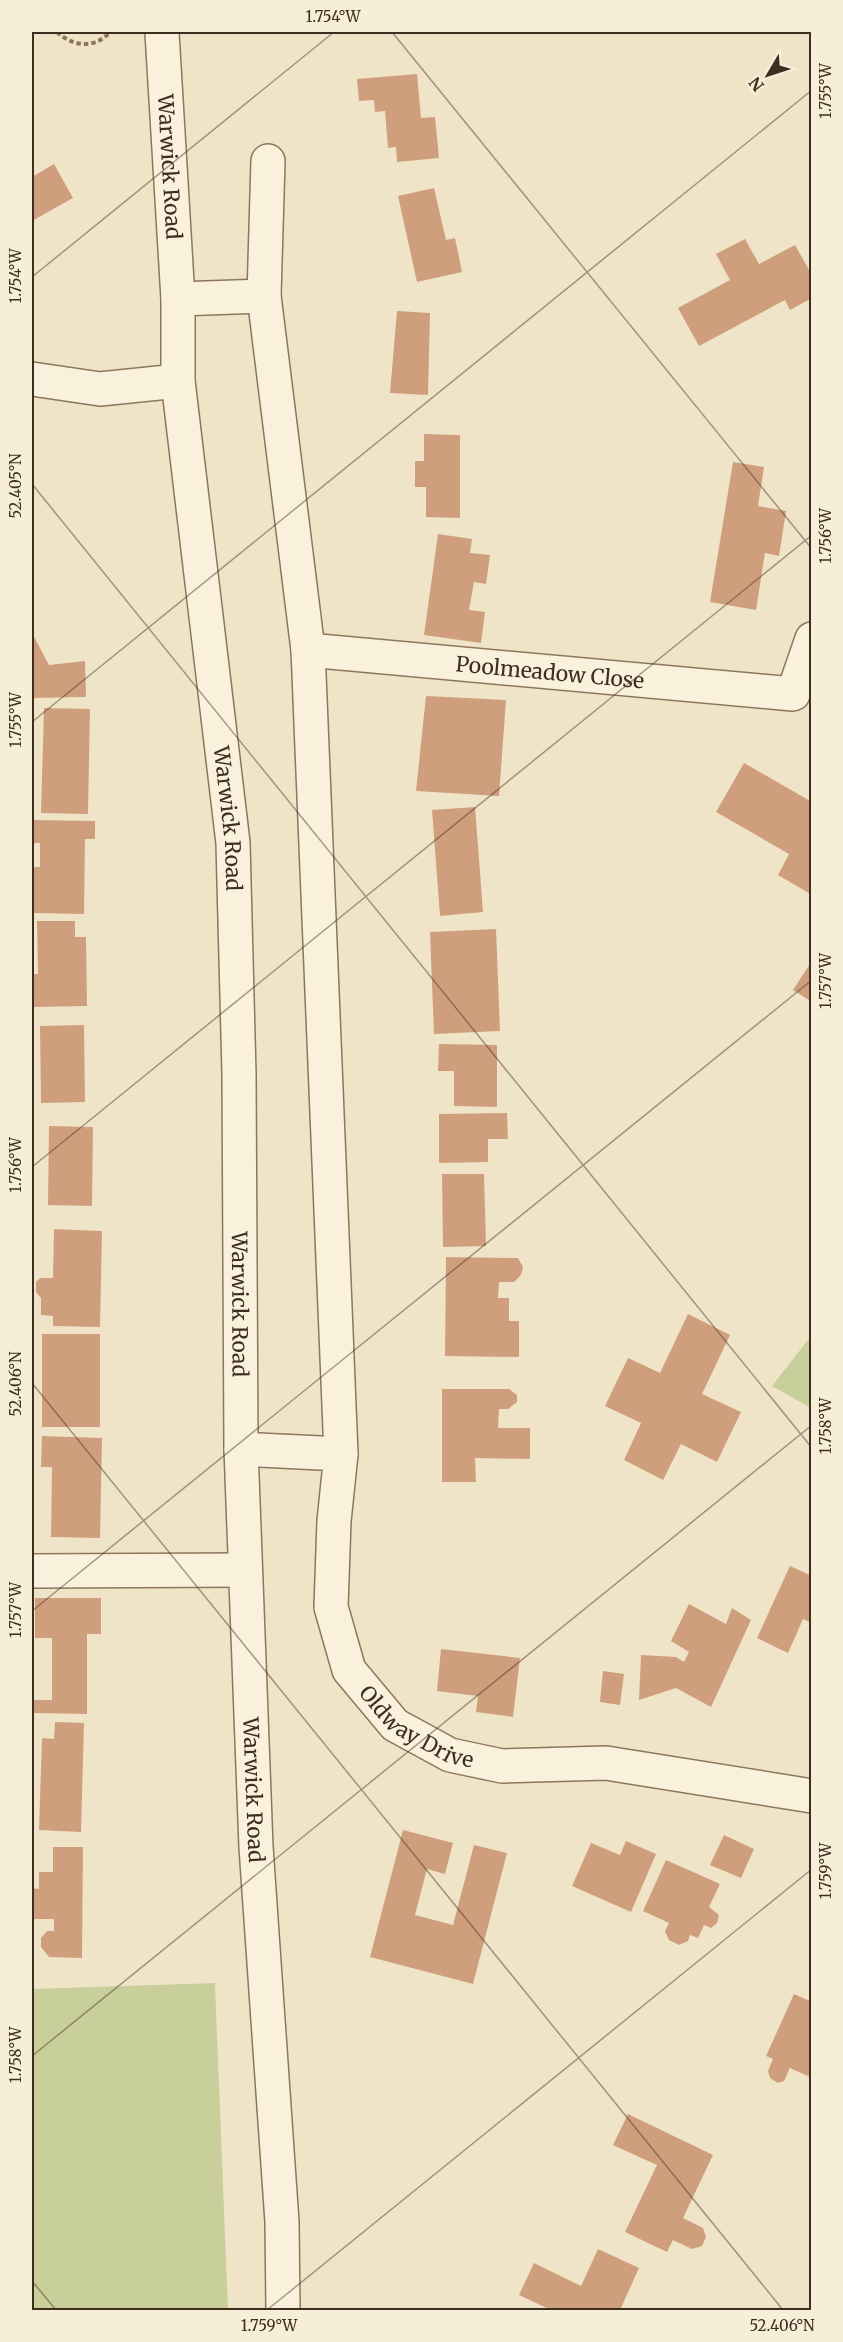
<svg xmlns="http://www.w3.org/2000/svg" width="843" height="2342" font-family="Merriweather,serif">
	<style>
		.green { fill: #c9cf9b }
		.building { fill: #cf9f7d }
		.lines { fill: none; stroke-linecap: round; stroke-linejoin: round }
		.minor-casing { stroke: #8d765c; stroke-width: 36 }
		.path { stroke: #8d765c; stroke-width: 4; stroke-dasharray: 4.5 3; stroke-linecap: butt }
		.minor { stroke: #faf1dc; stroke-width: 33 }
		.ticks { fill: none; stroke: #3d2e20; stroke-width: 1.5; stroke-opacity: 0.45 }
		.labels { text-anchor: middle; dominant-baseline: central; stroke-width: 6; stroke-linejoin: round; paint-order: stroke }
		.street-label { font-size: 21px; fill: #3d2e20; stroke: #f7eed8 }
		.neatline { fill: none; stroke: #3d2e20; stroke-width: 2 }
		.ticks-label { font-size: 15px; text-anchor: middle; fill: #3d2e20 }
	</style>
	<rect width="100%" height="100%" fill="#f0e4c8"/>
	<path class="green" d="M811 1336V1408L772 1386Z
		M215 1983 228 2310H32V1989Z"/>
	<path class="building" d="M417 74 421 118 435 117 439 158 397 162 396 147 388 148 385 111 375 112 374 100 359 101 357 79Z
		M54 164 73 198 32 221V177Z
		M434 188 446 240 455 238 462 272 417 282 398 196Z
		M745 239 759 264 795 245 812 275V298L790 310 785 300 699 346 678 308 730 280 716 254Z
		M397 311 430 313 428 395 390 393Z
		M424 434 460 435V518L426 517V487H415V461H424Z
		M733 462 764 467 758 506 786 511 779 556 765 553 756 610 710 602Z
		M438 534 472 539 470 553 490 555 486 584 474 582 469 610 485 612 481 643 424 635Z
		M32 633 49 665 85 661 86 697 32 698Z
		M426 696 506 700 499 796 416 791Z
		M44 708 90 709 88 814 41 813Z
		M744 763 812 802V895L778 875 789 854 716 812Z
		M475 807 483 912 440 916 432 810Z
		M32 820 95 821V839H85L84 914 32 913V867H40V843H32Z
		M37 921H75V937H86L87 1006 32 1007V974H38Z
		M496 929 500 1031 434 1034 430 932Z
		M812 961V1002L793 990Z
		M84 1025 85 1102 41 1103 40 1026Z
		M439 1044 497 1045V1107L454 1106V1071H438Z
		M507 1113 508 1139H488V1162L439 1163V1114Z
		M49 1126 93 1127 92 1206 48 1205Z
		M442 1174H484L486 1246 443 1247Z
		M54 1229 102 1231 100 1327 53 1326V1316L41 1315V1298L36 1292V1282L40 1278H53Z
		M446 1257 518 1258 523 1267 521 1275 514 1282H499L498 1298H509V1321H519V1357L445 1356Z
		M688 1314 730 1335 702 1394 741 1412 717 1462 681 1444 663 1480 624 1460 641 1423 605 1406 628 1358 660 1373Z
		M42 1334H100V1427H42Z
		M442 1389H509L517 1395V1402L508 1409H499L498 1428H530V1459L475 1458 476 1482H442Z
		M42 1436 102 1438 100 1538 51 1537 52 1467H41Z
		M790 1566 812 1576V1623L803 1619 788 1653 757 1638Z
		M35 1598H101V1634H87V1714L32 1713V1700H52V1638H35Z
		M689 1604 726 1624 732 1608 751 1620 711 1707 676 1688 639 1700 641 1655 676 1657 684 1662 689 1652 671 1641Z
		M441 1649 520 1658 513 1717 476 1712 478 1696 437 1691Z
		M603 1671 624 1674 620 1705 600 1702Z
		M55 1722 84 1723 81 1832 39 1830 42 1738 54 1739Z
		M403 1830 453 1843 445 1874 427 1869 415 1915 453 1925 474 1845 507 1853 473 1984 370 1957Z
		M724 1835 754 1849 741 1878 710 1865Z
		M626 1841 656 1854 631 1912 572 1886 591 1843 620 1855Z
		M53 1847H83L82 1958 49 1957 41 1947V1938L47 1931H54V1919H32V1888L39 1889V1872H53Z
		M666 1860 720 1884 709 1907 719 1915 717 1923 711 1928 704 1925 698 1938 690 1935 688 1941 679 1945 669 1940 665 1931 669 1923 643 1911Z
		M794 1994 812 2002V2078L790 2068 784 2081 778 2083 770 2078 768 2071 773 2059 766 2056Z
		M628 2114 713 2155 683 2218 703 2228 706 2237 702 2246 692 2249 673 2240 667 2252 625 2232 657 2165 613 2145Z
		M598 2249 639 2268 620 2310H551L519 2295 534 2263 581 2286Z"/>
	<g class="lines">
		<defs>
			<g id="minor">
				<path id="s1" d="M162 33 178 299V381L233 843 239 1074 241 1449 256 1847 282 2222 283 2310"/>
				<path d="M268 161 264 296 308 650 341 1454"/>
				<path d="M178 299 264 296"/>
				<path d="M32 379 100 389 178 381"/>
				<path id="s2" d="M308 650 793 694 812 639"/>
				<path id="s3" d="M241 1449 341 1454 334 1521 331 1607 349 1670 395 1725 450 1755 502 1766 606 1763 812 1796"/>
				<path d="M32 1571 245 1570"/>
			</g>
		</defs>
		<use href="#minor" class="minor-casing"/>
		<path class="path" d="M57 32C73 47 95 49 110 32"/>
		<use href="#minor" class="minor"/>
	</g>
	<path class="ticks" d="M392 32 812 549M32 277 334 32M32 484 812 1448M32 722 812 90M32 1167 812 535M32 1383 783 2310M32 1611 812 980M32 2056 812 1425M32 2281 56 2310M267 2310 812 1869"/>
	<g class="labels">
		<g class="street-label">
			<text stroke="none"><textPath href="#s1" startOffset="134">Warwick Road</textPath></text>
			<text stroke="none"><textPath href="#s2" startOffset="243">Poolmeadow Close</textPath></text>
			<text stroke="none"><textPath href="#s1" startOffset="789">Warwick Road</textPath></text>
			<text stroke="none"><textPath href="#s1" startOffset="1275">Warwick Road</textPath></text>
			<text stroke="none"><textPath href="#s3" startOffset="410">Oldway Drive</textPath></text>
			<text stroke="none"><textPath href="#s1" startOffset="1761">Warwick Road</textPath></text>
		</g>
	</g>
	<rect width="843" height="2342" fill="none" stroke="#f7eed8" stroke-width="66"/>
	<g transform="translate(768 75) rotate(231)" stroke="#f7eed8" stroke-width="4.5" paint-order="stroke">
	<path d="M0-4.5L10 22L0 15L-10 22Z" fill="#3d2e20"/>
	<text y="-9" font-size="16" font-weight="bold" text-anchor="middle" fill="#3d2e20">N</text>
	</g>
	<rect x="33" y="33" width="777" height="2276" class="neatline"/>
	<g class="ticks-label">
		<text x="333" y="22">1.754°W</text>
		<text transform="translate(826 91) rotate(-90)" y="5">1.755°W</text>
		<text transform="translate(16 276) rotate(-90)" y="5">1.754°W</text>
		<text transform="translate(16 486) rotate(-90)" y="5">52.405°N</text>
		<text transform="translate(826 536) rotate(-90)" y="5">1.756°W</text>
		<text transform="translate(16 720) rotate(-90)" y="5">1.755°W</text>
		<text transform="translate(826 981) rotate(-90)" y="5">1.757°W</text>
		<text transform="translate(16 1165) rotate(-90)" y="5">1.756°W</text>
		<text transform="translate(16 1384) rotate(-90)" y="5">52.406°N</text>
		<text transform="translate(826 1426) rotate(-90)" y="5">1.758°W</text>
		<text transform="translate(16 1610) rotate(-90)" y="5">1.757°W</text>
		<text transform="translate(826 1871) rotate(-90)" y="5">1.759°W</text>
		<text transform="translate(16 2055) rotate(-90)" y="5">1.758°W</text>
		<text x="269" y="2331">1.759°W</text>
		<text x="782" y="2331">52.406°N</text>
	</g>
</svg>
